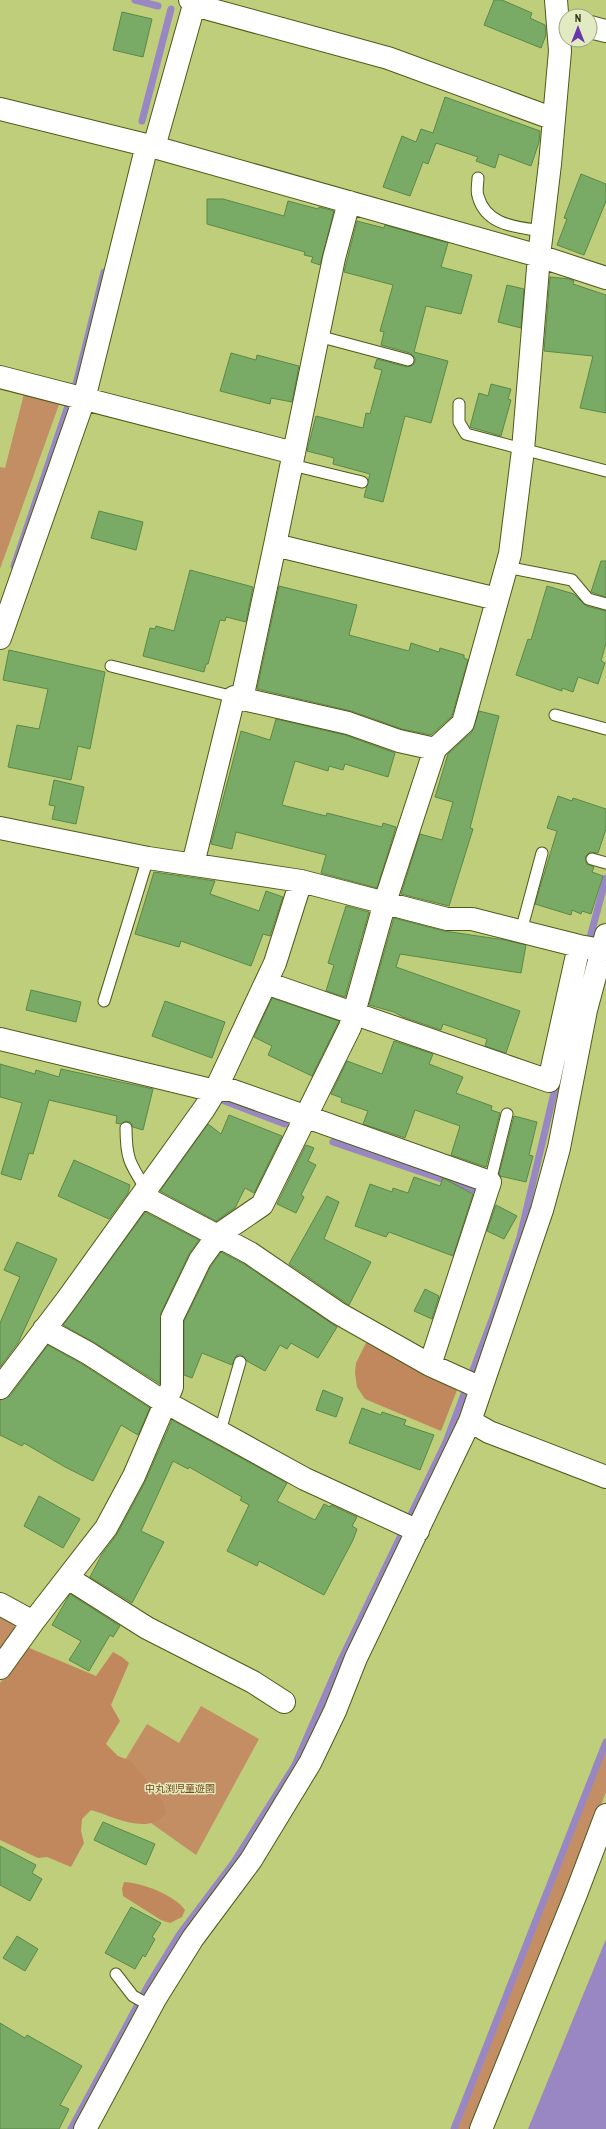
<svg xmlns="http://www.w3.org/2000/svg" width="606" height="2129" font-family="'Archivo Narrow','Noto Sans JP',sans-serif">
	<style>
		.green { fill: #c48e65 }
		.forest { fill: #c1885e }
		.water { fill: #9987c3 }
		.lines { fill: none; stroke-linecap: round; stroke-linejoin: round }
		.stream { stroke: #9987c3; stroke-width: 7 }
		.building { fill: #79aa66; stroke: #5a8947 }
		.service-casing { stroke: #505919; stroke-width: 13 }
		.minor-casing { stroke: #505919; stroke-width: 24 }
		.service { stroke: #fff; stroke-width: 11 }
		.minor { stroke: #fff; stroke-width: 22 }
		.labels { text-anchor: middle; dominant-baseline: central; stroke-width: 3; stroke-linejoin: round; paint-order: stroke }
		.park-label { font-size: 10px; fill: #7b4515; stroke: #e2eac1 }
	</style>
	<rect width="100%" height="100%" fill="#bfce7a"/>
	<path class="green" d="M25 390 61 399 0 569V467L5 468Z
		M0 1618 17 1625 0 1658Z
		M201 1706 259 1739 196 1855 106 1791 147 1724 179 1743Z
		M606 1750V1792L473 2129H457Z"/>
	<path class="forest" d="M368 1339 459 1385 441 1431 365 1399 357 1387 355 1373 356 1363Z
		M27 1647 96 1676 113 1652 122 1657 129 1663 111 1705 120 1721 106 1744 118 1756 131 1761 136 1767 163 1802 166 1813C148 1836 115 1817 91 1810L82 1819 81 1831 84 1843 71 1867 47 1857 38 1858 0 1840V1683Z
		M124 1882C141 1882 176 1896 185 1910L182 1917 170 1923 161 1920 123 1896 122 1889Z"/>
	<path class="water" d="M606 1939V2129H528Z"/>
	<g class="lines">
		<path class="stream" d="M135 0 158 6
			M142 121 171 9
			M75 388 104 272
			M14 566 69 403
			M588 945 606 878
			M222 1100 285 1124
			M333 1142 474 1190
			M71 2129 149 1984 179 1935 234 1862 295 1765 340 1662 446 1442 493 1317 520 1237 557 1080
			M454 2129 606 1742"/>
	</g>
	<path class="building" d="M494 0H502L532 13 530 18 545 25 546 35 541 48 484 25Z
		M122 12 152 19 143 57 113 50Z
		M445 97 540 131 539 142 531 166 499 154 495 168 476 161 478 157 436 143 428 164 423 162 410 196 383 187 402 136 416 142 421 129 433 133Z
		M581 174 606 184V201L584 255 557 245 567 219 564 218Z
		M207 199H223L284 216 288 201 318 209 319 207 334 211 320 265 311 262 313 257 304 255 305 252 207 224Z
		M357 221 384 228 385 225 448 243 441 267 472 275 461 314 426 306 414 352 448 361 431 423 405 416 383 502 364 497 370 474 333 464 334 458 307 451 316 416 363 428 366 413 370 414 382 370 374 368 377 359 407 367 413 365 415 361V358L410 353 381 345 384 332 380 331 393 285 344 272Z
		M550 277 570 279 574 281 573 284 606 295V413L580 408 593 356 544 351Z
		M507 285 524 289 521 328 498 322Z
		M231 353 256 360 257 355 299 366 292 402 271 398 270 404 220 391Z
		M491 384 511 389 508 399 511 400 501 436 470 427 479 393 488 396Z
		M99 511 143 522 136 550 91 538Z
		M601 561H606V597L591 592Z
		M190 570 253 587 246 622 226 617 225 621 220 620 208 664H206L204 672 143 656 150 628 155 629 156 626 174 631Z
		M279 586 357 605 349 635 409 651 411 643 439 652 440 648 464 655V658L468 660 452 716 431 735 402 729 351 711 257 689Z
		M547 586 574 594 586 606 606 611V643L601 661 605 663 598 684 578 677 573 692 562 688V691L516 675 528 639 531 640Z
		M9 650 105 672 90 749 78 746 71 780 8 767 17 725 39 729 48 689 3 680Z
		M479 711 499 716 470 828 473 829 449 906 401 894 420 834 442 840 453 802 435 797 448 754 472 732Z
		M276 719 345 735 395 753 388 777 345 764 343 770 329 766 328 771 295 761 282 805 326 816 327 813 382 827 383 823 396 827 377 888 321 873 326 855 236 832 232 849 211 844 241 731 270 740Z
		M54 780 84 787 76 824 52 819 55 806 49 805Z
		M558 796 572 801 573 798 606 809V829L598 853 590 852 585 857 587 864 594 867 592 872 603 876 591 914 582 911 581 914 572 910 571 915 535 904 557 831 547 828Z
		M154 872 215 881 210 894 259 911 266 891 283 897 270 936 263 934 251 966 181 941 179 947 135 934Z
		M346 906 369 912 345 997 326 991 334 965 328 963Z
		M394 918 444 931 505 940 526 945 521 973 400 954 396 967 520 1011 506 1053 485 1046 487 1039 443 1024 441 1030 403 1017 394 1012 369 1005Z
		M31 990 81 1002 76 1022 26 1010Z
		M272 998 339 1021 312 1076 268 1055 272 1046 254 1037Z
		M165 1001 225 1022 212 1058 152 1036Z
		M394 1041 433 1054 429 1064 463 1077 456 1093 492 1106 491 1110 500 1113 486 1167 451 1155 460 1126 415 1110 405 1138 363 1124 368 1111 341 1102 342 1098 331 1094 347 1061 382 1074Z
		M0 1064 35 1074 36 1070 59 1077 61 1069 153 1089 143 1130 133 1127 130 1122 126 1121 120 1124 116 1123 117 1116 49 1100 33 1154 29 1153 21 1180 1 1174 22 1103 0 1097Z
		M229 1115 282 1136 254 1193 245 1188 235 1208 216 1221 160 1191 208 1124 221 1134Z
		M514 1116 537 1122 529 1155 533 1156 526 1182 500 1176 499 1174Z
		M306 1145 314 1148 308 1161 316 1165 301 1195 304 1197 296 1213 277 1204Z
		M74 1160 130 1185 128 1193 109 1219 58 1196Z
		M414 1177 440 1186 443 1178 473 1194 453 1256 389 1232 386 1237 355 1226 370 1184 392 1192 393 1188 408 1193Z
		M327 1196 339 1202 324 1239 371 1262 349 1305 289 1264Z
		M496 1205 517 1216 504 1239 487 1231Z
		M145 1212 199 1240 189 1254 161 1313 160 1384 95 1343 63 1325Z
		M17 1242 57 1259 18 1343 0 1367V1323L20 1277 4 1270Z
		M221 1252 244 1264 337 1327 318 1358 291 1343 287 1349 280 1345 265 1371 247 1361 242 1355H237L232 1365 202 1353 192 1378 184 1375V1321L211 1266Z
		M425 1289 439 1296 432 1319 414 1311Z
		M48 1345 82 1364 150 1408 138 1435 121 1425 93 1481 65 1467 24 1443 22 1446 0 1435V1400L10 1396Z
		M323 1390 343 1398 336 1417 316 1410Z
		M362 1408 381 1415 382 1412 406 1420 404 1425 434 1435 420 1470 349 1443Z
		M172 1420 287 1483 277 1501 315 1520 324 1504 330 1507 331 1505 357 1517 352 1526 357 1529 353 1540 324 1595 259 1561 257 1566 227 1551 249 1505 240 1500 242 1497 189 1467 188 1469 173 1461 141 1531 164 1542 132 1603 90 1577 102 1554 117 1534 145 1482Z
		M39 1496 80 1519 63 1548 24 1526Z
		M70 1594 120 1626 113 1637 110 1635 89 1671 69 1660 81 1641 52 1625Z
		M103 1822 155 1844 146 1865 94 1840Z
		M0 1846 36 1865 32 1873 42 1879 30 1901 0 1885Z
		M131 1907 161 1923 152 1937 155 1939 145 1957 143 1955 135 1969 105 1953Z
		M17 1936 38 1949 25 1971 3 1958Z
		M0 2023 25 2038 27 2035 82 2066 60 2105 69 2109 59 2129H0Z"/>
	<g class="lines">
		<defs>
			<path id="service" d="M478 178C478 183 476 191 478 196 486 226 517 227 542 231
				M318 336 408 360
				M459 404V422L466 434 606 471
				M292 465 362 482
				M506 567 572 580 588 599 606 604
				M111 666 234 697
				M555 715 606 729
				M592 859 606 863
				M521 931 542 853
				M104 1001 148 858
				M126 1128C126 1159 130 1164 146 1189
				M490 1182 507 1114
				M220 1431 240 1362
				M116 1974 133 1996 151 2006"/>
			<path id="minor" d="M190 0 194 5 388 58 554 119
				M590 27 606 31
				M0 109 154 147 539 256 606 278
				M154 147 194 5
				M0 377 294 453
				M275 545 497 599
				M0 638 84 399 147 145
				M242 699 275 545 334 258 349 202
				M0 828 148 858 301 881 447 919H472L579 946 602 950
				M193 864 234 697 348 723 399 741 435 749
				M266 983 549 1081 579 946
				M0 1039 215 1091 228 1089 490 1182 430 1365
				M142 1196 250 1253 338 1313 430 1365 481 1388
				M44 1329 88 1353 156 1397 305 1479 418 1531
				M0 1388 66 1301 204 1109 215 1091 275 963 301 881
				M470 1421 489 1432 606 1477
				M68 1578 147 1628 253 1682 284 1702
				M0 1604 33 1622
				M0 1668 33 1622 106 1528 134 1476 172 1387V1318L200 1260 218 1235 262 1205 350 1027 385 902 435 749 463 723 510 554 523 450 539 256 550 164 560 51 556 0
				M85 2129 155 1999 193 1938 251 1860 310 1763 335 1711 356 1658 470 1421 542 1210 559 1148 586 1010 606 935
				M481 2129 576 1894 606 1815"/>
		</defs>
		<use href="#service" class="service-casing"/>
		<use href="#minor" class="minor-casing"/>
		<use href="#service" class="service"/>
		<use href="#minor" class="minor"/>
	</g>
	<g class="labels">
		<g class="park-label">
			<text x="180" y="1788">中丸渕児童遊園</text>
		</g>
	</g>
	<g transform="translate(578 28)"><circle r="19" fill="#e2eac1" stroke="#9aa17b"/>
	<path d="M0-3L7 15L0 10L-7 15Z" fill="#6737ae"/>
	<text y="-6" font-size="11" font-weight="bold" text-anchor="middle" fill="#2f3411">N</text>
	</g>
</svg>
